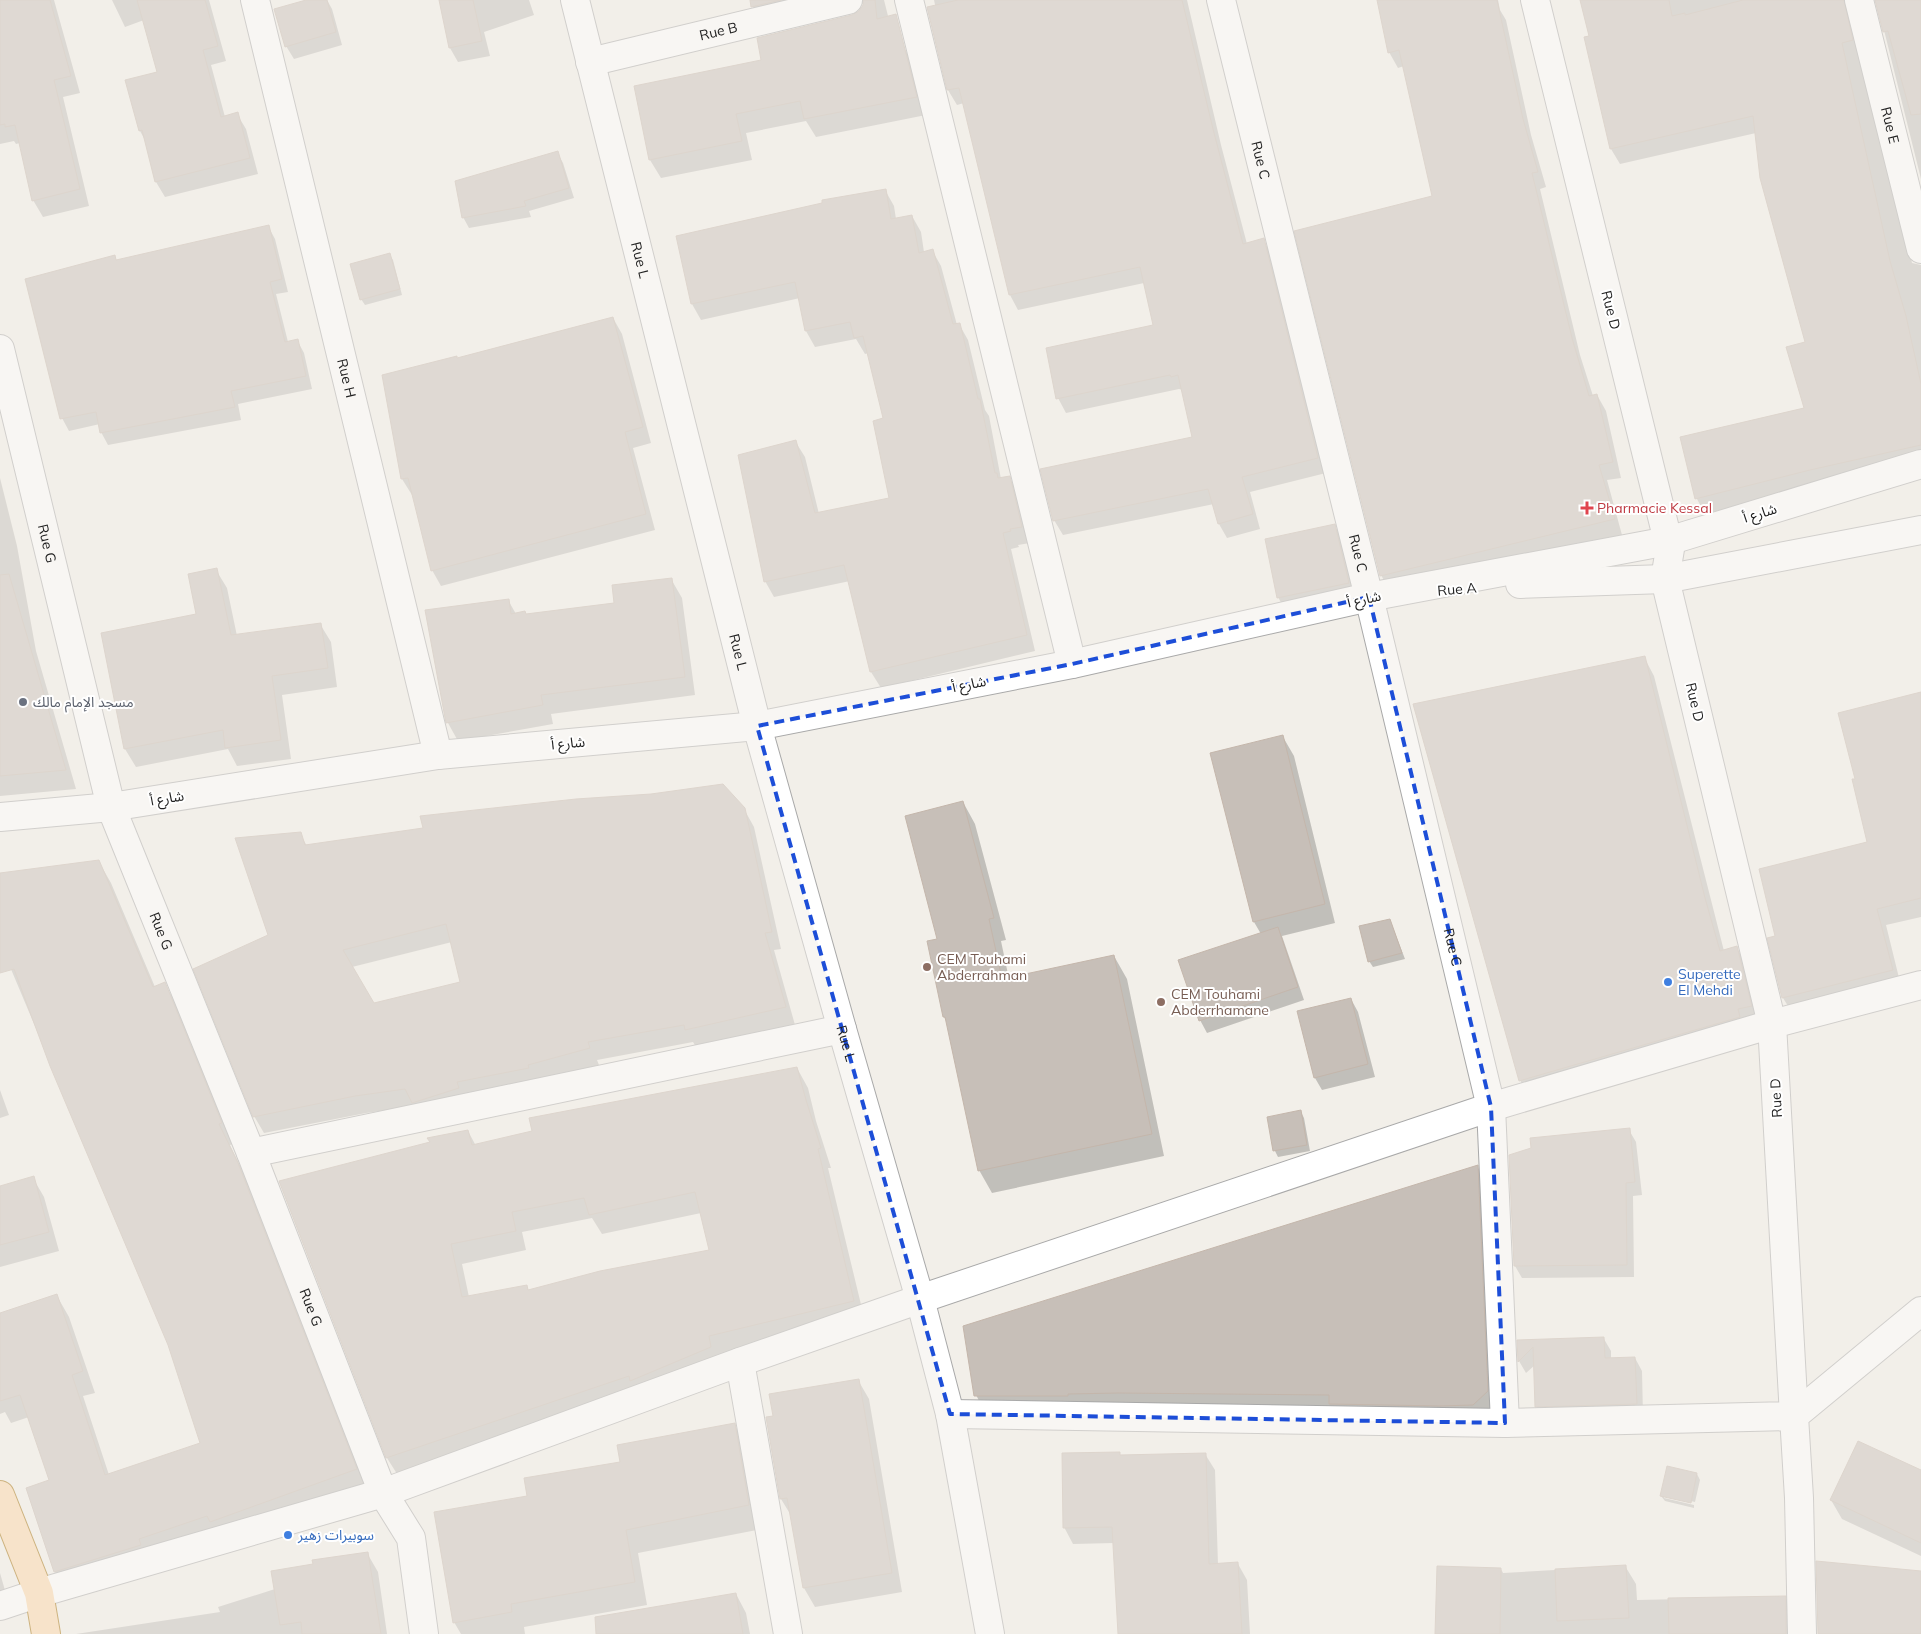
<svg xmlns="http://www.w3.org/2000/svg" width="1921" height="1634" font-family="Mulish,'Noto Sans Arabic',sans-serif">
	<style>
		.shadow { fill: #0003; fill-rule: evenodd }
		.building { fill: #c7bfb8; stroke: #c4b6ab; fill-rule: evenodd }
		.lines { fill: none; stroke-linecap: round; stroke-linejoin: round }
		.minor-casing { stroke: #a9a9a9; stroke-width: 30 }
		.major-casing { stroke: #a06b00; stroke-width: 30 }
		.minor { stroke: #fff; stroke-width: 28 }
		.major { stroke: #fcd6a4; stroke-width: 28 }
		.marked { fill: none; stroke: #1d4ed8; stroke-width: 4; stroke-dasharray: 10 6; stroke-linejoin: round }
		.health-dot { fill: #e0444e; stroke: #fff; stroke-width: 2 }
		.worship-dot { fill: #6b7280; stroke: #fff; stroke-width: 2 }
		.education-dot { fill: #8d6e63; stroke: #fff; stroke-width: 2 }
		.shop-dot { fill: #3f7fe0; stroke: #fff; stroke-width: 2 }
		.labels { text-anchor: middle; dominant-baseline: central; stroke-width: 4; stroke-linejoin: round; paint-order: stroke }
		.street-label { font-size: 14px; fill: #222; stroke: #fff }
		.health-label { font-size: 14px; fill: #be3a42; stroke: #fff; text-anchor: start }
		.worship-label { font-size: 14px; fill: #5b616d; stroke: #fff; text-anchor: start }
		.education-label { font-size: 14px; fill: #785e54; stroke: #fff; text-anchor: start }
		.shop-label { font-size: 14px; fill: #366cbe; stroke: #fff; text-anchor: start }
	</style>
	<rect width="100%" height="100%" fill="#f2efe9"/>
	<path class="shadow" d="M0 0H54L80 93 63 97 89 206 43 217 33 200 20 143 16 144 14 141 0 144Z
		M112 0H209L226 61 211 65 225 117 237 114 246 129 258 174 165 197 156 182 145 140 140 131 127 81 159 72 144 20 125 27Z
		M311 0H327L332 9 342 45 294 59 286 46Z
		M440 0H529L534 15 484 32 490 56 458 62 450 48Z
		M751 0H884L896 48 903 46 914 65 926 115 816 137 806 121 746 133 752 160 661 178 650 160 763 60 852 16 860 12 865 4 856 3 763 25 753 7Z
		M934 0H1187L1221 145 1247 244 1263 240 1272 255 1326 473 1250 492 1260 529 1227 538 1219 524 1214 504 1063 535 1054 520 1193 438 1183 390 1179 389 1066 413 1058 398 1154 326 1144 283 1018 310 1010 295 964 103 957 105 948 90 936 39 942 38Z
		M1379 0H1498L1500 10 1506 20 1531 135 1546 187 1540 189 1580 355 1593 396 1597 395 1606 411 1621 478 1607 480 1622 535 1390 591 1381 575 1433 197 1404 66 1398 68 1389 52Z
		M1582 0H1921V179L1877 2 1874 0H1864L1852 20 1912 263 1921 265V462L1819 485 1705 514 1697 499 1682 438 1805 408 1807 343 1756 133 1620 164 1611 149 1585 38 1590 36Z
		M557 152 563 163 574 198 529 211 531 217 469 228 463 217Z
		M885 190 894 206 896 219 912 216 921 232 924 252 932 250 941 266 957 325 959 324 968 340 985 410 989 416 1001 479 1009 477 1018 493 1030 543 1018 545 1019 547 1011 549 1035 651 881 688 871 672 850 581 774 597 765 581 795 441 805 457 819 514 891 499 885 419 869 353 865 354 856 339 815 347 806 331 800 298 701 320 692 304Z
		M268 226 275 239 288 292 276 294 288 342 297 340 304 353 312 389 238 404 241 420 108 445 101 432 100 424 69 431 62 418 114 257 116 261Z
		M389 254 393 260 402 295 365 305 361 299Z
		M613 318 622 334 651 443 633 448 655 530 441 586 432 570 414 494 412 495 402 479 457 360Z
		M0 478 17 546 36 651 76 789 0 796Z
		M1334 526 1342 538 1356 595 1285 610 1278 597Z
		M216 570 227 588 237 636 320 624 331 642 337 687 282 695 291 759 237 766 228 749 136 767 125 749 103 634 198 615Z
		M671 579 682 598 695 695 551 714 553 724 458 741 448 723 508 600 516 614 526 616 615 604Z
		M1644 657 1654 676 1724 951 1737 948 1747 966 1761 1024 1530 1099 1520 1080Z
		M1921 694V917L1886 925 1901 986 1793 1014 1783 998 1769 939 1777 937 1868 843 1856 780Z
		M1283 737 1294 756 1335 923 1282 936 1304 1000 1207 1033 1200 1020 1261 934 1254 922 1212 754Z
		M963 802 975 824 1006 940 1001 941 1009 979 1114 956 1127 979 1164 1156 992 1193 979 1170 948 1024 944 1017 938 940Z
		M744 809 754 827 781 949 774 950 795 1025 696 1047 693 1042 597 1060 599 1065 538 1082 415 1106 366 1113 264 1133 254 1116 269 935 300 834 307 846ZM452 942 462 983 374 1004 352 967Z
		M99 862 111 883 155 987 164 983 177 1005 233 1144 230 1145 250 1186 368 1490 68 1593 55 1572 28 1489 50 1481 29 1417 11 1423 5 1412 0 1414V1315L57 1296 69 1317 95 1393 83 1396 109 1475 202 1444 169 1345 0 943V874Z
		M1390 920 1405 959 1373 967 1369 961Z
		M1351 999 1358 1012 1375 1077 1322 1090 1315 1078Z
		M797 1068 808 1088 816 1121 831 1168H828L865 1321 399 1477 387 1458 280 1182 431 1143 468 1131 476 1146ZM701 1213 710 1251 529 1291 526 1286 469 1297 462 1264 526 1250 522 1232 592 1218 602 1234Z
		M0 1090 9 1115 0 1118Z
		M1301 1112 1304 1118 1310 1151 1278 1157 1275 1151 1268 1118Z
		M1629 1130 1636 1142 1642 1195 1633 1196 1634 1277 1522 1278 1515 1266Z
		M1477 1166 1487 1183 1497 1408 1483 1421 985 1412 976 1395Z
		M33 1178 44 1197 59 1251 0 1267V1187Z
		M1604 1339 1611 1351V1359L1635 1358 1642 1371 1643 1416 1543 1419 1536 1406 1535 1365 1526 1373 1519 1361 1518 1341Z
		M858 1380 869 1399 902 1592 815 1607 804 1588 792 1517 781 1499 767 1418 774 1417Z
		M734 1424 748 1448 762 1529 638 1553 647 1605 524 1627 525 1634H461L454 1622 622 1463Z
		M1119 1454 1121 1456 1205 1454 1215 1470 1218 1565 1238 1564 1247 1580 1250 1634H1120L1114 1543 1073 1544 1064 1527Z
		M1921 1471V1556L1842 1519 1831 1500Z
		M1697 1474 1700 1480 1695 1502 1664 1495V1498L1694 1505V1508L1665 1501 1661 1496Z
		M367 1553 378 1572 387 1634H76L220 1612 218 1607 275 1589Z
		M1625 1566 1636 1584 1637 1600 1785 1597 1795 1615 1796 1634H1437L1501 1569 1503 1573Z
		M0 1573 10 1608 0 1611Z
		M736 1594 746 1613 750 1634H623Z"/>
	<path class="building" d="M0 0H50L71 76 54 80 80 189 32 201 15 125 5 127V124L0 125Z
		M137 0H205L218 46 203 50 221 117 238 112 250 158 155 182 142 130 139 131 125 80 157 72Z
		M306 0H327L336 32 285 47 274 9Z
		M439 0H473L482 41 449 48Z
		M750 0H781L751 7Z
		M863 0H875L877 19 896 14 917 97 804 119 800 101 736 114 742 141 649 160 634 86 761 60 757 38 852 15 859 11 863 5Z
		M958 0H1182L1213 129 1243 244 1264 238 1318 458 1242 477 1253 514 1218 524 1208 489 1053 521 1040 469 1192 437 1178 375 1171 377 1170 375 1056 399 1046 348 1153 325 1140 267 1009 295 959 88 947 90 927 7Z
		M1377 0H1497L1523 119 1538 172 1532 173 1572 338 1589 396 1597 394 1613 462 1599 465 1615 519 1380 576 1294 231 1432 196 1399 50 1388 53Z
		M1580 0H1669L1672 16 1685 13V15L1743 0H1844L1853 40 1842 43 1890 261 1906 316 1921 384V445L1810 470 1695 499 1680 437 1804 408 1786 347 1805 342 1760 178 1753 116 1610 149 1584 37 1589 36Z
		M1875 0H1921V114L1911 115 1888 31 1883 32Z
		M558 151 569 188 524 201 526 206 462 218 455 181Z
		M886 189 891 219 912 215 919 253 933 249 953 324 960 323 978 399H980L995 473H997L998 478 1010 476 1022 527 1010 529 1011 531 1003 533 1027 635 870 672 844 565 764 582 738 455 796 440 815 513 889 498 873 421 883 418 863 336 854 338 850 322 805 331 795 282 691 304 676 236 822 203V200Z
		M269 225 282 279 270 282 285 342 298 339 306 376 231 391 235 407 100 433 96 412 60 419 25 279 115 255 116 260Z
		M390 253 400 289 360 300 350 264Z
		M613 317 643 427 625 432 646 514 431 571 408 478 401 479 382 375 457 356V358Z
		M1335 524 1349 583 1277 598 1265 539Z
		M217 568 231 635 321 623 328 668 272 676 281 740 225 748 223 730 124 749 101 633 196 614 188 574Z
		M9 574 66 770 0 776V575Z
		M672 578 685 677 541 695 543 705 446 723 425 610 509 599 511 614 525 611 526 614 614 603 612 585Z
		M1645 656 1705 898 1720 951 1737 946 1752 1006 1738 1009 1740 1017 1519 1081 1413 704Z
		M1921 692V898L1877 909 1893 970 1782 998 1767 938 1775 936 1759 869 1867 842 1852 779H1855L1838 713Z
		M1283 735 1325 904 1253 922 1210 753Z
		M723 784 745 808 772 932 765 933 786 1007 685 1030 684 1025 588 1042 590 1048 528 1065 529 1068 457 1082 459 1088 412 1103 405 1089 355 1096 253 1117 193 969 268 935 235 838 301 832 305 845 423 828 420 816 576 799 651 794ZM446 924 460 982 374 1003 343 950Z
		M963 801 994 918 989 919 1002 979 1114 955 1152 1134 978 1171 945 1017H943L927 941 937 939 905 816Z
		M99 860 153 987 165 982 222 1123 219 1124 238 1163 357 1469 210 1522 207 1516 139 1539 141 1545 54 1572 26 1488 49 1480 20 1395 0 1401V1313L57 1294 83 1371 72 1375 105 1475 200 1443 168 1345 50 1066 14 969 0 973V873Z
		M1390 919 1402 953 1368 962 1359 926Z
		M1278 927 1298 987 1199 1021 1178 960Z
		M1351 998 1368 1064 1314 1078 1297 1011Z
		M797 1067 806 1100 821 1148 818 1149 854 1301 709 1336 711 1347 630 1381 629 1376 386 1458 279 1181 430 1142 427 1138 468 1130 472 1145 532 1131 529 1118ZM695 1192 709 1250 600 1271 528 1290 527 1285 462 1297 451 1244 516 1231 512 1212 584 1198 589 1215Z
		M1301 1110 1307 1145 1273 1151 1267 1117Z
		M1630 1128 1635 1182 1626 1183 1627 1265 1514 1266 1509 1155 1531 1148 1530 1138Z
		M1478 1165 1488 1391 1473 1405 1440 1406 1329 1404V1395L1119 1393 1068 1394V1396H974L963 1326Z
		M34 1176 49 1232 0 1245V1186Z
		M1604 1337 1605 1358 1635 1357 1637 1404 1535 1407 1533 1347 1518 1362 1517 1340Z
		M859 1379 892 1573 803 1588 787 1498 780 1499 766 1417 773 1416 769 1394Z
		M735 1423 749 1505 626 1530 635 1582 511 1604 512 1612 453 1623 434 1512 527 1496 524 1478 620 1462 617 1445Z
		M1858 1441 1921 1470V1543L1830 1500Z
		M1120 1452V1455L1206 1453 1209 1564 1238 1562 1242 1634H1118L1112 1527 1063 1528 1062 1453Z
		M1667 1466 1697 1473 1691 1503 1660 1496Z
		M368 1552 381 1634H302L301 1622 280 1625 271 1571 313 1564 312 1560Z
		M1816 1561 1921 1571V1634H1818Z
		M1626 1565 1629 1618 1557 1621 1555 1569Z
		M1437 1566 1501 1568 1500 1634H1435Z
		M736 1593 743 1634H596L595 1617Z
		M1786 1596V1634H1669L1668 1598Z"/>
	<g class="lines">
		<defs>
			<g id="minor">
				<path id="s1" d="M255 0 438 755"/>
				<path id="s2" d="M575 0 757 726 842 1029 920 1299 950 1414 990 1634"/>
				<path d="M909 0 1072 664"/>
				<path id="s3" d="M1221 0 1369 597 1491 1107 1505 1423"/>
				<path id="s4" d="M1859 0 1921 249"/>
				<path id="s5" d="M590 62 848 0"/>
				<path id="s6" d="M0 349 111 807 251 1153 383 1493 411 1538 424 1634"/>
				<path d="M1520 584 1665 579 1921 530"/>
				<path d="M0 817 111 807 438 755 757 726 1072 664 1369 597 1668 541 1921 464"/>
				<path d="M251 1153 842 1029"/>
				<path d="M740 1362 788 1634"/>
				<path d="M950 1414 1505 1423 1794 1416 1772 1024 1665 579 1671 543 1668 541 1535 0"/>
				<path d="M0 1606 39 1593 383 1493 740 1362 920 1299 1491 1107 1772 1024 1921 985"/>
				<path d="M1802 1634 1799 1498 1794 1416 1921 1311"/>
			</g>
			<path id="major" d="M0 1495 39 1593 46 1634"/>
		</defs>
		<use href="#minor" class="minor-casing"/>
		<use href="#major" class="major-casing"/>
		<use href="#minor" class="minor"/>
		<use href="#major" class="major"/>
	</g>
	<path d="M0 0H1921V1634H0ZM1369 597 1491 1107 1505 1423 950 1414 757 726 1072 664Z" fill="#f2efe9" fill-opacity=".55" fill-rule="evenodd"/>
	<path class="marked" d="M1369 597 1491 1107 1505 1423 950 1414 757 726 1072 664Z"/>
	<path class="health-dot" d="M1584.5 500.5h5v5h5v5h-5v5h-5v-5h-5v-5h5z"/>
	<circle class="worship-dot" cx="23" cy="702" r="5"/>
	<g class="education-dot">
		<circle cx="927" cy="967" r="5"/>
		<circle cx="1161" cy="1002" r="5"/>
	</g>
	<g class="shop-dot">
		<circle cx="1668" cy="982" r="5"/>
		<circle cx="288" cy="1535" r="5"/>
	</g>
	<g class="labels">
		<g class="street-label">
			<text stroke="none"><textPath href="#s5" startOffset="132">Rue B</textPath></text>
			<text stroke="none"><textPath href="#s4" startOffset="129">Rue E</textPath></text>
			<text stroke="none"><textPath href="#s3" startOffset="165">Rue C</textPath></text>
			<text stroke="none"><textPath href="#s2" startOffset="268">Rue L</textPath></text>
			<text transform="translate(1611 310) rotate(76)">Rue D</text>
			<text stroke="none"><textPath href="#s1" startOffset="389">Rue H</textPath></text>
			<text transform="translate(1760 513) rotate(-17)">شارع أ</text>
			<text stroke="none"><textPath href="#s6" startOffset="200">Rue G</textPath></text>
			<text stroke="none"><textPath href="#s3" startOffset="570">Rue C</textPath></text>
			<text transform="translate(1457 589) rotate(-5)">Rue A</text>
			<text transform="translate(1364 599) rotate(-12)">شارع أ</text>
			<text stroke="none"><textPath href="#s2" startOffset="672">Rue L</textPath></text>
			<text transform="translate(969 684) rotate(-11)">شارع أ</text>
			<text transform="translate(1695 702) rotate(77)">Rue D</text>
			<text transform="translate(568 743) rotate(-5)">شارع أ</text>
			<text transform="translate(167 798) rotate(-9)">شارع أ</text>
			<text stroke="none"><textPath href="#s6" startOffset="605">Rue G</textPath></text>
			<text stroke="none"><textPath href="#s3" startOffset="975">Rue C</textPath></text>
			<text stroke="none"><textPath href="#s2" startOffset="1078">Rue L</textPath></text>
			<text transform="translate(1776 1098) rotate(-93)">Rue D</text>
			<text stroke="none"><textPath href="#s6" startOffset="1010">Rue G</textPath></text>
		</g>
		<g class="health-label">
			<text x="1597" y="508">Pharmacie Kessal</text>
		</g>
		<g class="worship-label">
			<text x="33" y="702">مسجد الإمام مالك</text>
		</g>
		<g class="education-label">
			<text x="937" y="959">CEM Touhami<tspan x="937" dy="16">Abderrahman</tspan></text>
			<text x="1171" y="994">CEM Touhami<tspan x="1171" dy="16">Abderrhamane</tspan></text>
		</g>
		<g class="shop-label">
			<text x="1678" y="974">Superette<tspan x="1678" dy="16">El Mehdi</tspan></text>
			<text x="298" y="1535">سوبيرات زهير</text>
		</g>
	</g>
</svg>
